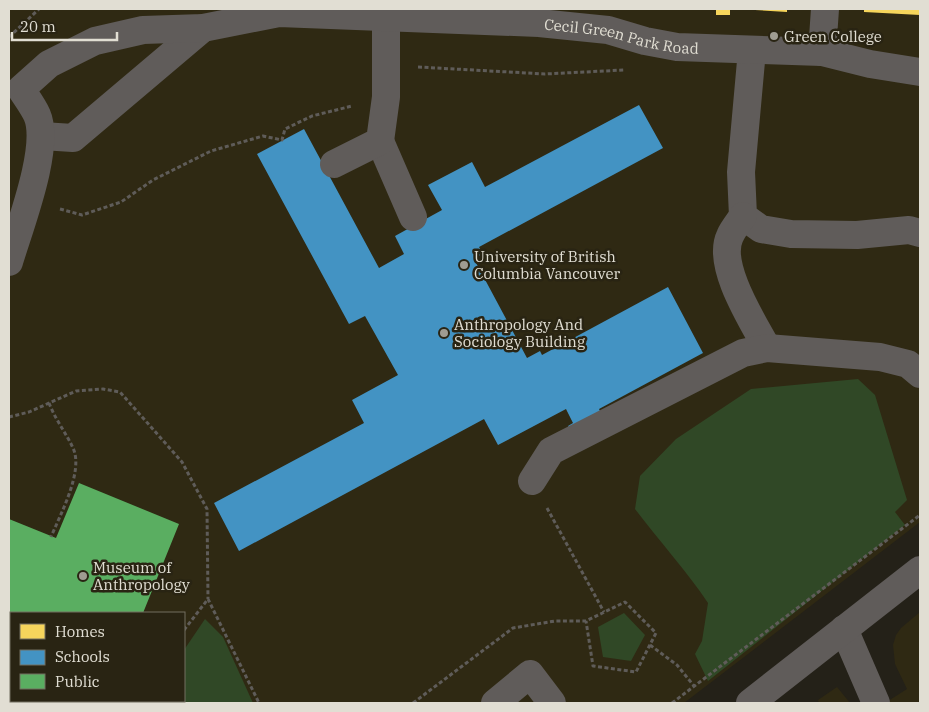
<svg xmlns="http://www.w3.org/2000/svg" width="929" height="712" font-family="'IBM Plex Serif',serif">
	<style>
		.built { fill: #2f2913; fill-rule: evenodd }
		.green { fill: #304826 }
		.homes { fill: #f6d55c }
		.schools { fill: #4393c3 }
		.public { fill: #5aae61 }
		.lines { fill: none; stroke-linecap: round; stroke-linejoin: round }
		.path { stroke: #5f5c59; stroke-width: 3; stroke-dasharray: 4 2.5; stroke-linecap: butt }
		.minor { stroke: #605c5a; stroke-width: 28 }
		.poi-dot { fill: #9f9c92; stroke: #292413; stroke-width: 2 }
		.labels { text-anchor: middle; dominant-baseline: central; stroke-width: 5; stroke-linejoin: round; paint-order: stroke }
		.street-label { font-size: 15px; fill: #e1ded3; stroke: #292413 }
		.poi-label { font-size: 15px; fill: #e1ded3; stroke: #292413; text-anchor: start }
	</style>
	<rect width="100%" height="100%" fill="#242118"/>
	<path class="built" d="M9 9H920V522L684 703H9ZM11 613H184V701H11Z
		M920 612V703H885L907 689 895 664 893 645 896 635 901 628Z
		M837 687 850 703H819L818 700Z"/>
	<path class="green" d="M858 379 875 395 907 500 895 512 905 525 708 681 695 654 702 641 708 603C686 570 659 541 635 509L640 476 676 439 751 389Z
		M624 613 645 635 631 661 603 657 598 627Z
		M205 619 223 637 253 703H147L148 701H184V650Z"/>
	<path class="homes" d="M716 9H730V15H716Z
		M755 9H787V12L755 10Z
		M864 9H920V15L864 12Z"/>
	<path class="schools" d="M639 105 663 148 479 247 483 254 474 259 527 358 540 351 542 355 668 287 703 353 599 409 601 413 570 430 568 426 573 423 566 409 498 445 484 419 239 551 214 503 364 423 352 400 398 375 365 316 349 324 257 154 304 129 379 268 404 254 395 236 442 210 428 185 472 162 485 187Z"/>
	<path class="public" d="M79 483 179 524 143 613H11V701H107L106 703H9V519L56 538Z"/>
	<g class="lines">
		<path class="path" d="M9 37 39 9
			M418 67 545 74 624 70
			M60 209 82 215 121 202 153 180 211 151 263 136 282 140 285 129 312 116 352 106
			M49 403C55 419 66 433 73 448 84 471 60 515 51 537
			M9 417 29 412 76 391 103 389 120 392 182 462 207 509 208 599
			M547 508 604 612
			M184 630 208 599 259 703
			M650 645 677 665 694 686
			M129 703 130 701
			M413 703 513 628 555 621H586L625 602 656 633 636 672 593 666 586 621
			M672 703 920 515"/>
		<g class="minor">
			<path d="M752 50 741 172 743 216 761 229 791 234 857 235 909 230 920 233"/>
			<path d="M822 52 825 9"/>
			<path d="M42 136 73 138 203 28"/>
			<path d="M380 141 413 217"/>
			<path d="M334 164 380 141 386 97V15"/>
			<path d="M743 216C739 222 733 229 730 236 716 265 753 322 767 348"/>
			<path id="s1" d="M9 262C19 228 51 147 37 115 33 106 26 97 21 89L49 64 95 41 143 30 203 28 279 13 539 23 608 30 645 41 677 47 822 52 870 64 920 72"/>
			<path d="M532 481 551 451 743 353 767 348 880 357 908 364 920 374"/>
			<path d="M844 629 876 703"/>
			<path d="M495 703 530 674 552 703"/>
			<path d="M750 703 920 570"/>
		</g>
	</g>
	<g class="poi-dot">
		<circle cx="774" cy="36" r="5"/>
		<circle cx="464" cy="265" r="5"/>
		<circle cx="444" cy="333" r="5"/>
		<circle cx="83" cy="576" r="5"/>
	</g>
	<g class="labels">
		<g class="street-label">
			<text stroke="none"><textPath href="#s1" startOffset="802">Cecil Green Park Road</textPath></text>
		</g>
		<g class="poi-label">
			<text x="784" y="36">Green College</text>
			<text x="474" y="256">University of British<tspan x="474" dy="17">Columbia Vancouver</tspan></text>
			<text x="454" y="324">Anthropology And<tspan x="454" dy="17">Sociology Building</tspan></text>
			<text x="93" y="567">Museum of<tspan x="93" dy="17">Anthropology</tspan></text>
		</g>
	</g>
	<rect width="929" height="712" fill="none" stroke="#e1ded3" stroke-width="20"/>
	<rect x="10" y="612" width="175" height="90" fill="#292413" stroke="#736e60"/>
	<rect x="20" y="624" width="25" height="15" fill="#f6d55c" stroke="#736e60"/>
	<text x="55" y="637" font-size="15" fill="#e1ded3">Homes</text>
	<rect x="20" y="650" width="25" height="15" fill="#4393c3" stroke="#736e60"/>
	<text x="55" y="662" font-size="15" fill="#e1ded3">Schools</text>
	<rect x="20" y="674" width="25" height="15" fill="#5aae61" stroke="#736e60"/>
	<text x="55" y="687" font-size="15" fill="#e1ded3">Public</text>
	<path d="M12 32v8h105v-8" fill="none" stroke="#e1ded3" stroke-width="2.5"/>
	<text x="20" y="32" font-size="15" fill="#e1ded3" stroke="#292413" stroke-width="4" paint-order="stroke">20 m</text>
</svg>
